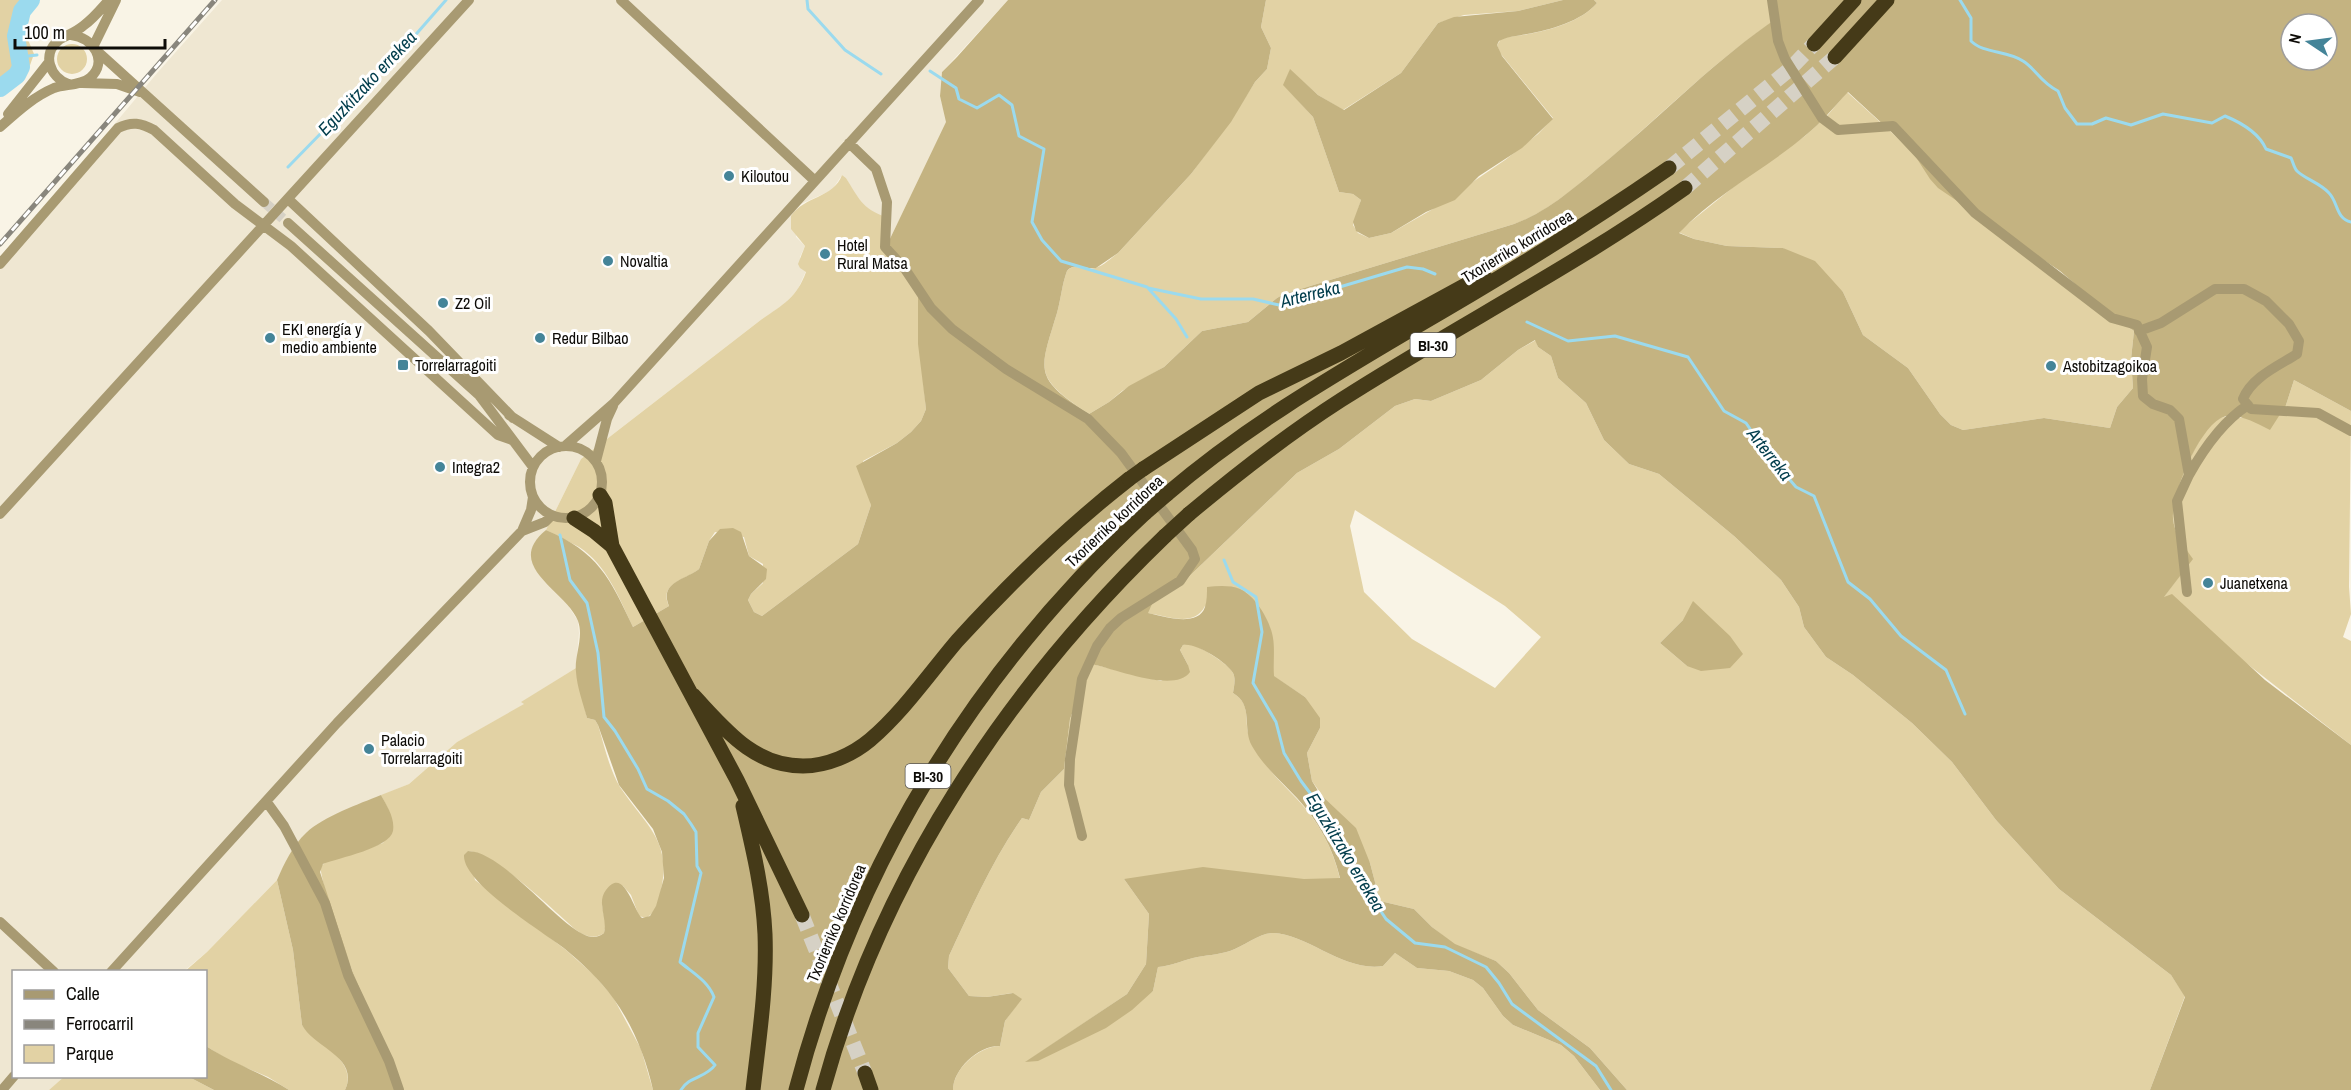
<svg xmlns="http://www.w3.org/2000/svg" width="2351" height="1090" font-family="'Archivo Narrow',sans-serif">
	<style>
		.built { fill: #efe7d2 }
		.green { fill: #e2d2a4; fill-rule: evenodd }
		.forest { fill: #c4b381; fill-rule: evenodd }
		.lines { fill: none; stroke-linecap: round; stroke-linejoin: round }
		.stream { stroke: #9bdaee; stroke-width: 3 }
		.river { stroke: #9bdaee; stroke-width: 18 }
		.minor-tunnel { stroke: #d6d1c5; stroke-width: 10; stroke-dasharray: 10 5; stroke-linecap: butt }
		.highway-tunnel { stroke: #d6d1c5; stroke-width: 15; stroke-dasharray: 15 8; stroke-linecap: butt }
		.minor { stroke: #a89a72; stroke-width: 10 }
		.highway { stroke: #453a18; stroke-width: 15 }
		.rail-casing { stroke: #89867d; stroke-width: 5 }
		.rail { stroke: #fff; stroke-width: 3; stroke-dasharray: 9; stroke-linecap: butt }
		.highway-bridge { stroke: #453a18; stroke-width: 15 }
		.poi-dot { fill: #448498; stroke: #fff; stroke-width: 2 }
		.labels { text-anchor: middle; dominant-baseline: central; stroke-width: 6; stroke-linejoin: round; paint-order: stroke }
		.shield { fill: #fff; stroke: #565451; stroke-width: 1.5 }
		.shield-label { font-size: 15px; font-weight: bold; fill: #0d0b07 }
		.poi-label { font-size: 16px; fill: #0d0b07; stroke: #fff; text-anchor: start }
		.street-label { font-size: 16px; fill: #0d0b07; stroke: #fff }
		.water-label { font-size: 18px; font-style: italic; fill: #013c4b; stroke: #fff }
	</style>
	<rect width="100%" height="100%" fill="#f9f4e6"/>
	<path class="built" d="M222 0H1008L942 72 940 96 947 121 887 245 873 213 859 201 846 178 842 175 832 190 801 204 795 209 796 237 805 246 800 257 801 268 806 271 798 289 785 304 762 319 581 459 546 530 535 542 531 552 534 567 569 607 578 621 579 633 576 668 522 702 525 704 457 742 409 784 346 810 308 832 294 849 277 880 207 952 184 971 14 972V1076L65 1077 49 1090H0V261L158 72Z"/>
	<path class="green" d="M0 0H39L25 12 23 28 34 54 29 68 11 81 0 95Z
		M1266 0H1563L1518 11 1464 15 1438 23 1401 73 1343 110 1318 95 1290 70 1284 85 1313 117 1339 192 1353 194 1361 200 1353 225 1358 233 1369 238 1391 233 1433 209 1505 160 1538 134 1553 118 1500 53 1497 45 1501 39C1509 36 1519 36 1528 34 1551 30 1582 21 1597 3L1594 0H1769L1780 17C1717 58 1665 112 1608 160 1578 184 1551 211 1514 224L1284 294 1277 298 1248 322 1202 331 1164 367 1122 391 1109 402 1089 414C1033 376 1039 372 1057 313 1061 299 1062 284 1067 271 1075 262 1081 270 1091 269 1101 268 1110 259 1118 253L1191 174 1229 123 1255 82 1267 69 1271 48 1261 27Z
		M57 59a15 15 0 1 1 30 0a15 15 0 1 1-30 0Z
		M1847 92 1912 151 2116 319 2134 331 2131 359 2133 388 2117 407 2110 428 2044 418 1963 430 1951 425 1940 414 1908 368 1863 335 1843 292 1783 248 1727 246 1694 239 1678 232 1736 185 1805 136 1827 116Z
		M842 175 846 178C858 197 862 209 886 217L889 247 918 295V329L926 409 921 421 911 432 897 443 863 461 871 505 858 544 762 616 754 612 748 600 751 594 763 583V564L749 556 744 537 715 532 709 541 699 569C686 580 658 583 669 606L633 627C619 598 607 565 579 547 568 541 557 536 546 530L581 459 762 319C783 305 797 297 806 272L800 268 798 264 805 246 791 229V216C804 196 834 198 842 175Z
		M1536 340 1538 347 1551 356 1558 378 1586 403 1604 440 1629 464 1659 474 1734 536 1781 580 1799 607 1804 627 1826 657 1853 675 1912 723 1952 762 1996 820 2059 889 2171 975 2185 996 2150 1090H1627L1590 1048 1538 1010 1509 973 1496 961 1455 945 1432 927 1414 909 1380 901 1370 863 1312 781 1307 753 1320 728 1305 697 1273 676C1273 632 1275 626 1246 592L1205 606C1194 628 1167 616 1147 613L1153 602 1177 588 1297 473 1339 449 1395 406 1415 399 1431 401 1481 380 1518 350ZM1355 510 1505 606 1541 637 1495 688 1412 639 1364 592 1350 526ZM1683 620 1687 666 1660 643Z
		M2294 380 2351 411 2349 587 2351 614 2343 637 2351 641V745L2163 598 2192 559C2183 546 2174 534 2173 517 2171 495 2197 435 2215 421 2225 413 2236 419 2247 418 2259 417 2274 409 2286 405Z
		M1189 643C1200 647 1228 663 1233 673 1236 679 1234 686 1233 693 1250 703 1245 717 1248 733 1250 741 1257 750 1261 757 1271 774 1284 785 1297 799 1318 821 1333 848 1340 879H1124L1149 914 1146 964 1127 994 1026 1062 1153 991 1158 967C1171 966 1181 961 1193 958 1205 955 1218 955 1230 951 1243 947 1259 933 1273 933 1308 934 1343 972 1383 966L1395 953 1417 968 1449 971 1473 980 1483 988 1503 1016 1513 1025 1561 1045 1574 1056 1600 1090H953C953 1069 979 1046 1000 1046L1005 1021 1021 999 1012 993 987 997 969 996 948 968 949 956C971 909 992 861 1022 818L1029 820 1041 792 1064 769 1070 719 1092 664 1161 681 1188 665 1180 650 1183 645Z
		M576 668 587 718 595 720 598 725C604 744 609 769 620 787 645 825 672 840 661 890 659 901 656 913 646 918L639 916 631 895 623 886 615 884 602 906 606 924 604 933C594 940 585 936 576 930 555 912 493 851 468 851L475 880 566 950 594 975 613 997 641 1049 653 1090H401L394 1080 352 970 326 896 320 867 326 862 383 843 393 828 389 811 381 795 409 784 457 742 524 704 521 702Z
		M277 880 293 950 302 1025C316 1045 359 1059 345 1090H289L268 1077 228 1060 206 1046V972H184L207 952Z
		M65 1076 189 1077 214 1090H49Z"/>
	<path class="forest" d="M1008 0H1266L1261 27 1271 48 1267 69 1255 82 1231 122 1191 174 1118 253 1096 268C1086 270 1074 262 1067 271 1062 284 1061 299 1057 313 1039 372 1033 377 1089 414L1109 402 1129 386 1164 367 1202 331 1248 322 1277 298 1284 294 1514 224C1552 210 1579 183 1609 159 1666 112 1717 58 1779 17L1769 0H2351V411L2294 380 2286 405 2270 430C2256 423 2243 415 2227 416 2202 419 2171 495 2173 518 2174 534 2184 546 2193 559L2164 597 2172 594 2265 680 2351 745V1090H2150L2185 997 2171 975 2059 889 1996 820 1952 762 1912 723 1853 675 1826 657 1804 627 1799 607 1781 580 1734 536 1659 474 1629 464 1604 440 1586 403 1558 378 1551 356 1538 347 1535 340 1518 350 1481 380 1431 401 1415 399 1395 406 1339 449 1297 473 1177 588 1153 602 1148 613C1163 616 1198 628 1205 607 1207 601 1207 593 1207 587 1218 586 1230 585 1240 589 1255 595 1271 622 1273 638 1275 650 1273 664 1274 676L1305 697 1320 718V728L1307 753 1312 781 1320 794 1356 828 1370 863 1380 901 1414 909 1432 927 1455 944 1496 961 1509 973 1538 1010 1590 1048 1627 1090H1600L1574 1056 1561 1045 1513 1025 1503 1016 1483 988 1473 980 1449 971 1417 968 1395 953 1383 966C1343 972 1308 934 1273 933 1259 933 1243 947 1230 951 1218 955 1205 955 1193 958 1181 961 1171 966 1158 967L1153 991 1132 1010 1106 1028 1038 1061 1025 1062 1127 994 1146 964 1149 914 1124 879 1203 867 1304 879 1340 878C1333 848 1318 821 1297 798 1281 781 1264 767 1252 746 1242 728 1254 705 1233 693 1234 686 1236 679 1233 673 1227 662 1195 642 1183 645L1180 650 1188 665 1190 672C1175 694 1113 668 1091 664L1070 719 1064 769 1041 792 1029 820 1022 818C992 861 971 909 949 956L948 968 969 996 987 997 1013 993 1022 999 1005 1021 1000 1046C979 1045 953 1069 953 1090H653C646 1058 633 1025 613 998 600 980 582 963 565 949 543 932 462 883 464 855L468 851C501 851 553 919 583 934 590 938 598 938 604 933 608 919 596 903 606 890 624 865 634 912 642 918L650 916 656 906 664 878 662 852 653 829 619 785 598 725 595 720 587 718C583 703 577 687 576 672 574 656 584 638 578 621 567 591 502 566 546 530 598 552 610 578 633 627L669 606C659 582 685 580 699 569L709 541 720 529 733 528 741 532 749 556 767 569 766 579 751 594 748 600 754 612 762 616 858 544 871 505 856 466 897 443 911 432 921 421 926 409 918 344V295L887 245 946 122 940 96 942 72 957 57ZM2291 24H2327V60H2291ZM1848 92 1912 151 1930 179 1938 188 2060 271 2116 319 2134 331 2131 359 2133 388 2117 407 2110 428 2044 418 1963 430 1951 425 1940 414 1908 368 1863 335 1843 292 1815 261 1783 248 1727 246 1694 239 1679 233C1715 194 1766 169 1806 135 1822 122 1834 107 1848 92Z
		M1563 0H1594L1597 3C1582 21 1550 30 1527 34 1518 36 1508 36 1499 41L1497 45 1502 56 1553 119 1522 148 1479 176 1455 200 1426 212 1391 233 1369 238 1356 231 1353 222 1361 200 1353 194 1339 192 1313 117 1283 85 1290 69 1318 95 1344 110 1401 73 1438 23 1454 17 1518 11Z
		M1693 601 1730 636 1743 654 1730 668 1701 671 1687 666 1660 643 1683 620Z
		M381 795C387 806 395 818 393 831 390 848 338 858 323 864L320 872 352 970 401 1090H345C360 1057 314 1048 302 1025L293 950 277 880C284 864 293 845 306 833 324 816 359 804 381 795Z
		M206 1046C232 1063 262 1073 289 1090H214L189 1077 206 1076Z"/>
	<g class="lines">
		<path class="stream" d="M807 0 808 9 845 50 881 74
			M1960 0 1971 18V41C1984 54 2007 50 2023 61 2036 69 2040 82 2058 91L2065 108 2077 124H2092L2106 118 2131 125 2163 114 2212 123 2225 116C2242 123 2259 133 2266 149L2291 158C2293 162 2294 168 2297 171 2305 179 2320 183 2329 193 2338 202 2336 219 2351 222
			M20 57 37 55
			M930 71 956 88 959 99 977 108 999 95 1012 105 1019 136 1044 149 1032 222 1042 240 1061 261 1147 287 1176 319 1187 337
			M288 167 404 48 446 0
			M1148 288 1201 299H1253L1279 305 1407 267 1423 269 1435 274
			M1527 322 1568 341 1615 336 1688 357 1724 411 1746 423 1766 452 1796 487 1814 496 1848 582 1870 599 1901 636 1946 670 1965 714
			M560 535 570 580 587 603 598 653 604 717 615 731 638 769 647 789 668 801 684 814 691 824 696 832 697 866 701 873 680 962C693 973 708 981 714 997L698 1033V1047L715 1065C706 1078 689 1076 681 1090
			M1224 560 1233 582 1256 597 1262 632 1253 683 1276 722 1284 753 1301 781 1334 825 1360 880 1386 919 1415 943 1445 947 1486 967 1499 983 1512 1004 1596 1066 1611 1090"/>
		<path class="river" d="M0 88 17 75 21 67 16 36 22 11 31 0"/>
		<path class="minor-tunnel" d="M264 202 288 223"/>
		<path class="highway-tunnel" d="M1669 168 1790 69 1814 44
			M1685 188 1835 57
			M802 915 865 1073"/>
		<path class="minor" d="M621 0 814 180
			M1772 0 1778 41 1785 59 1822 118 1838 130 1893 126 1975 213 2112 318 2137 325 2147 347 2142 379 2143 396 2153 404 2170 410 2179 419 2189 475 2177 501 2187 592
			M94 45 116 0
			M97 51 264 202
			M82 83 117 84 140 92
			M68 84C50 77 41 54 59 40 66 35 75 33 83 26 93 19 101 9 109 0
			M8 114 49 62
			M0 127C17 112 33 97 54 88 65 84 80 86 90 78 109 61 93 37 71 35
			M849 143 876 169 887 202 885 247 905 269 931 308 952 329 1006 369 1088 419 1121 453 1192 550 1195 559 1180 581 1121 618 1110 628 1097 646 1082 679 1070 759 1069 785 1082 836
			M288 199 429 331 513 418
			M288 223 479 395 533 467
			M0 264 118 128C132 121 141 123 154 130L235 204 291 246 498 435 512 440
			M2139 331 2161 323 2215 289H2244L2266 301 2289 324 2299 341 2297 354C2278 366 2252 377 2243 399L2251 409 2318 413 2351 431
			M509 415 559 447
			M530 482a36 36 0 1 1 72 0a36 36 0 1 1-72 0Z
			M565 446 614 403 979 0
			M596 461 607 419 613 406
			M2189 475C2204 448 2222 422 2248 405
			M0 514 469 0
			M522 531 531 510 533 497
			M266 801 284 826 325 903 348 975 389 1061 399 1090
			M0 922 54 972
			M111 972 337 723 522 531 545 522 551 516
			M2 1090 14 1076"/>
		<path class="highway" d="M1814 44 1854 0
			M1835 57 1887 0
			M1143 469 1259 393 1341 353 1484 275
			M1167 494C1245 427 1331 377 1419 325 1504 276 1588 224 1669 168
			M600 495 605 503 612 546 737 780 802 915
			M1189 514C1238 473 1288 434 1341 400 1455 327 1575 266 1685 188
			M574 518 594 531 612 546
			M693 695C725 729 753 766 803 766 827 766 852 755 870 740 903 712 929 674 957 641 1010 583 1066 528 1129 479
			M743 806C753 849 763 890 765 934 767 986 759 1038 753 1090
			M865 1073 871 1090
			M796 1090C855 865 975 671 1145 513
			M823 1090C881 877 1007 688 1165 536"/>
		<defs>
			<path id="rail" d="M0 244 215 0"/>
		</defs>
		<use href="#rail" class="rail-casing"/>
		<use href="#rail" class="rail"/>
		<path class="highway-bridge" d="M1129 479 1143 469
			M1145 513 1167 494
			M1165 536 1189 514"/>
	</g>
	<g class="poi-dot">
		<circle cx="729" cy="176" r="6"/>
		<circle cx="825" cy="254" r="6"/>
		<circle cx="608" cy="261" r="6"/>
		<circle cx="443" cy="303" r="6"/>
		<circle cx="270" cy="338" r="6"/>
		<circle cx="540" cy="338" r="6"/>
		<rect x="397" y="359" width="12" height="12" rx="3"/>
		<circle cx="2051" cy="366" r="6"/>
		<circle cx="440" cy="467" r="6"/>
		<circle cx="2208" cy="583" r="6"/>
		<circle cx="369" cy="749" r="6"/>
	</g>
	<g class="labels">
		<g class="shield">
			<rect x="1410.5" y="333" width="45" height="24" rx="4.5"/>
			<rect x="905.5" y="764" width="45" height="24" rx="4.5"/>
		</g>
		<g class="shield-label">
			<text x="1433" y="345">BI-30</text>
			<text x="928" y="776">BI-30</text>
		</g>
		<g class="poi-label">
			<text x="741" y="176">Kiloutou</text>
			<text x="837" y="245">Hotel<tspan x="837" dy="18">Rural Matsa</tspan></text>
			<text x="620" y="261">Novaltia</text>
			<text x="455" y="303">Z2 Oil</text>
			<text x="282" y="329">EKI energía y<tspan x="282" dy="18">medio ambiente</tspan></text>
			<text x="552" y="338">Redur Bilbao</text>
			<text x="415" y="365">Torrelarragoiti</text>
			<text x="2063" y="366">Astobitzagoikoa</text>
			<text x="452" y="467">Integra2</text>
			<text x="2220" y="583">Juanetxena</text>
			<text x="381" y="740">Palacio<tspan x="381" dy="18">Torrelarragoiti</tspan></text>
		</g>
		<g class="street-label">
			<text transform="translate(1517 246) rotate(-31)">Txorierriko korridorea</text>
			<text transform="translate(1114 521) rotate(-43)">Txorierriko korridorea</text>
			<text transform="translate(836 923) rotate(-67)">Txorierriko korridorea</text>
		</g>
		<g class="water-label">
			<text transform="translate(367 83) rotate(-47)">Eguzkitzako errekea</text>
			<text transform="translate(1310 294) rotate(-14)">Arterreka</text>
			<text transform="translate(1770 454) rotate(52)">Arterreka</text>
			<text transform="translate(1346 852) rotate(59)">Eguzkitzako errekea</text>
		</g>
	</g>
	<rect x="12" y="970" width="195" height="108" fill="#ffffff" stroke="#9e9d9c" stroke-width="1.5"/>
	<rect x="24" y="990" width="30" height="9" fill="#a89a72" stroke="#9e9d9c" stroke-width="1.5"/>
	<text x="66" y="1000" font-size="18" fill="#0d0b07">Calle</text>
	<rect x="24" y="1020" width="30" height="9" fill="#89867d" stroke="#9e9d9c" stroke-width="1.5"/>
	<text x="66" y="1030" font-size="18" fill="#0d0b07">Ferrocarril</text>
	<rect x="24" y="1045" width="30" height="18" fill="#e2d2a4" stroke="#9e9d9c" stroke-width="1.5"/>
	<text x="66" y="1060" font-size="18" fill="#0d0b07">Parque</text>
	<g transform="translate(2309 42) rotate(283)"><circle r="28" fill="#ffffff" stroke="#9e9d9c" stroke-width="1.5"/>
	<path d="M0-4.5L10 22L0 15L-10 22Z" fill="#448498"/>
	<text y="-9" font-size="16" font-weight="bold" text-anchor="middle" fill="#0d0b07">N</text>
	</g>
	<path d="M15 39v9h150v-9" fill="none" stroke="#0d0b07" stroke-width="3"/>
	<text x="24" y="39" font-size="18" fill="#0d0b07" stroke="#ffffff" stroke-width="4.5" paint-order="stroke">100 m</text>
</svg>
